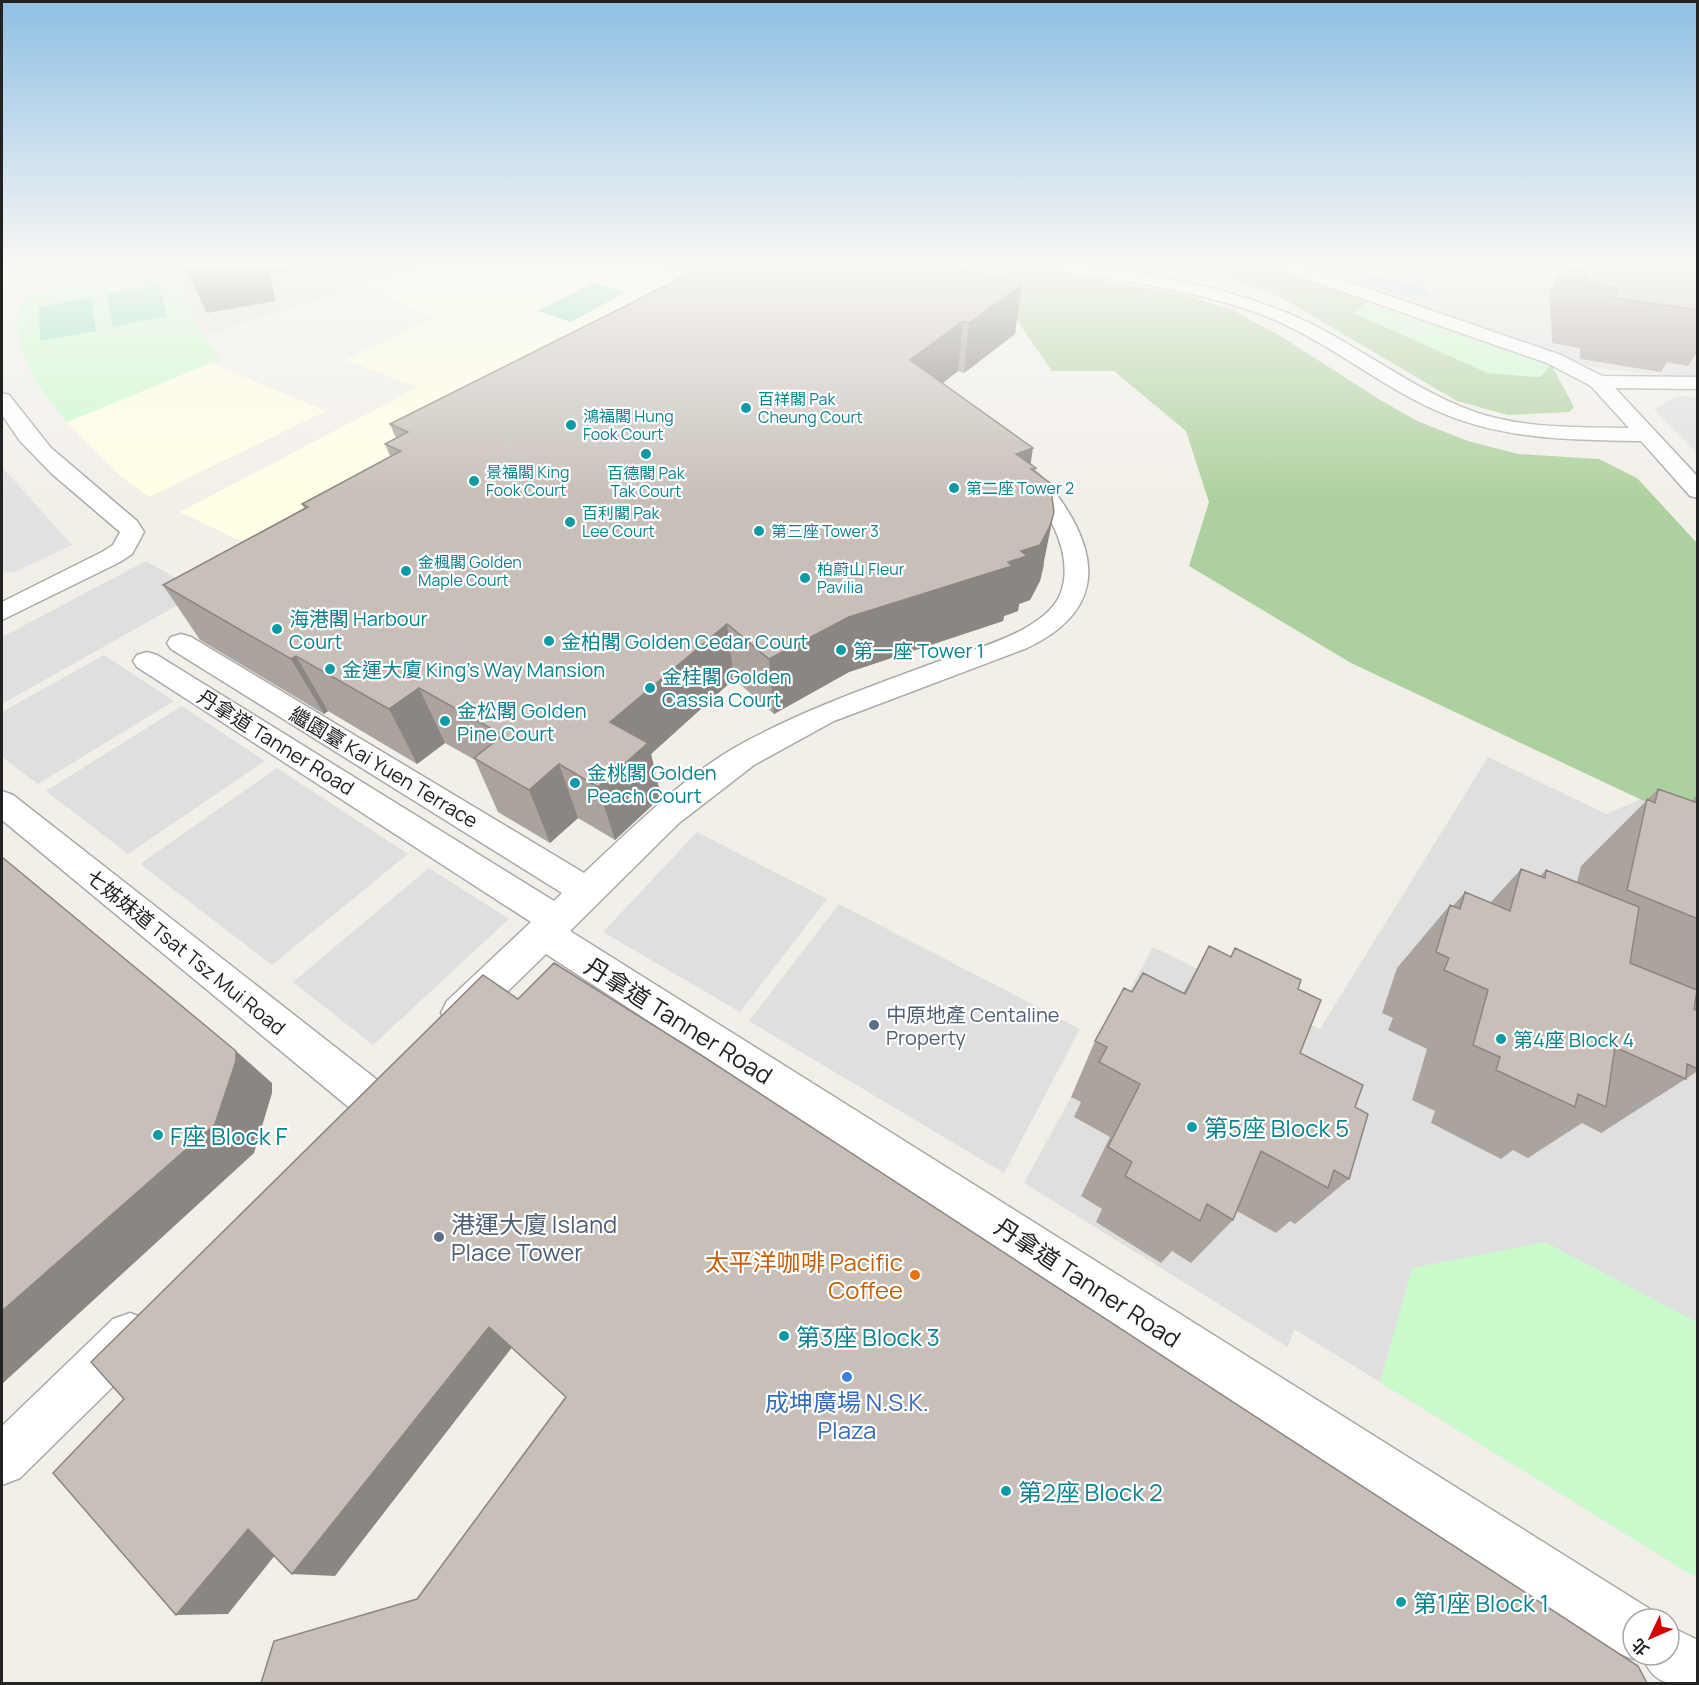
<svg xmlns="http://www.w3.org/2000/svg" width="1699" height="1685" font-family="Manrope,'Noto Sans TC',sans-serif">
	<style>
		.residential { fill: #e0dfdf }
		.education { fill: #ffffe5 }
		.forest { fill: #add19e }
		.park { fill: #c8facc }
		.pitch { fill: #88e0be }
		.parking { fill: #e2e2e2 }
		.water { fill: #aad3df }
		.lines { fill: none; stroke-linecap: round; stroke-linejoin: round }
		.minor-casing { stroke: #a9a9a9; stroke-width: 3 }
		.minor { fill: #fff; fill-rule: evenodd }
		.wall { fill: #aba49e }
		.shaded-wall { fill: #8b8681 }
		.building { fill: #c7bfb8; stroke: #8b8681; stroke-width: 1.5 }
		.culture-dot { fill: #0f9aa8; stroke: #fff; stroke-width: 2 }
		.service-dot { fill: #5c6f8a; stroke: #fff; stroke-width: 2 }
		.food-dot { fill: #e8710a; stroke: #fff; stroke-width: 2 }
		.shop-dot { fill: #3f7fe0; stroke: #fff; stroke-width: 2 }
		.labels { text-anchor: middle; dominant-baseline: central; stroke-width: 4.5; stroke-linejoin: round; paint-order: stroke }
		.far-culture-label { font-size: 16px; fill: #0d838f; stroke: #fff; text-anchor: start }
		.culture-label { font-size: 20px; fill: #0d838f; stroke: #fff; text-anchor: start }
		.street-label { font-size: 20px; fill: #222; stroke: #fff }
		.service-label { font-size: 20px; fill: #4e5e75; stroke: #fff; text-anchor: start }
		.near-street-label { font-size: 24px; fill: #222; stroke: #fff }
		.near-culture-label { font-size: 24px; fill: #0d838f; stroke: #fff; text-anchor: start }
		.near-service-label { font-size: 24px; fill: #4e5e75; stroke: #fff; text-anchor: start }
		.near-food-label { font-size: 24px; fill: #c56008; stroke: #fff; text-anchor: end }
		.near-shop-label { font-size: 24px; fill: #366cbe; stroke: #fff }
	</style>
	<rect width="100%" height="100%" fill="#f2efe9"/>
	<path class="residential" d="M178 265H421L205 336 190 314Z
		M1294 265H1575L1697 292V379L1596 368Z
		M1677 396 1697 397V453L1654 409Z
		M146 561 201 592 2 704V637Z
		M104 655 174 701 38 784 2 757V712Z
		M182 706 265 761 128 854 46 791Z
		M1488 757 1606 814 1641 799 1697 826V1578L1294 1329 1288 1347 1024 1183 1153 947 1320 1029Z
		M277 768 408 854 272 965 140 864Z
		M697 832 827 899 740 1012 603 932Z
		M429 868 509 919 373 1045 293 982Z
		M839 904 1080 1029 1004 1173 749 1021Z"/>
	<path class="education" d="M421 265H654L686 273 621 307 591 333 253 547 180 512 418 387 345 360 431 319 362 284Z
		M211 363 326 411 149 497 118 474 67 422Z"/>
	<path class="forest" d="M879 265H1009L1182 294 1232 310 1282 337 1377 398 1417 421 1468 441 1518 454 1599 459 1637 478 1697 543V826L1351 663 1189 566 1209 502 1186 431 1114 371H1052L1002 299Z
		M1163 265H1273L1370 299 1354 313 1488 373 1540 377 1551 364 1574 407 1569 412 1508 415 1457 401 1282 298 1230 278Z"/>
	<path class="park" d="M179 268 190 314 220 359 67 422C39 390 6 344 21 298L37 292Z
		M1370 299 1551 364 1540 377 1488 373 1354 313Z
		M1545 1242 1697 1322V1578L1380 1382 1412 1268Z"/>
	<path class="pitch" d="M593 283 626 292 571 322 537 311Z
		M159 285 167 316 113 327 107 294Z
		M92 297 96 331 40 341 39 307Z"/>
	<path class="parking" d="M2 467 72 545 17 571 2 573Z"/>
	<path class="water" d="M1367 277C1383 278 1424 281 1431 296 1423 300 1367 287 1359 281Z"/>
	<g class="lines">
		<defs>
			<path id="minor" d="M1046 265C1074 262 1103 268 1132 272 1199 283 1266 299 1327 332 1376 359 1422 393 1475 412 1524 429 1577 427 1629 428L1591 386 1547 363 1278 269 1276 265H1299L1561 355 1602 376 1698 377V389L1615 388 1698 477V498L1690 496 1641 441C1570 440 1501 440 1435 410 1375 383 1325 339 1263 315 1196 290 1124 281 1054 270Z
				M2 393 9 395 51 448 137 521 144 532 132 554 120 562 2 620V602L102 552 113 545 120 532 51 473 20 441 2 415Z
				M1022 465C1038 469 1052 489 1062 502 1104 564 1098 614 1027 648L834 721 754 765 679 823 570 931 1653 1611 1656 1619H1633V1655H1669V1626L1698 1640V1684C1665 1684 1655 1685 1641 1655L1633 1659 1613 1651 546 954 473 1025 460 1030 447 1025 441 1013 447 1001 531 922 137 667 133 661 137 655 147 652 157 655 554 901 562 893 171 649 167 643 171 637 181 634 191 637 584 873C629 831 681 779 734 748 798 712 866 688 934 663 970 650 1043 633 1060 595 1072 566 1059 530 1041 506 1032 494 1019 484 1011 472L1014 467Z
				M2 791 13 795 385 1086 391 1100 385 1114 371 1119 357 1114 2 820Z
				M130 1313 147 1319 153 1336 147 1353 20 1478 2 1485V1426L113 1319Z"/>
		</defs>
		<use href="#minor" class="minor-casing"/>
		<use href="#minor" class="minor"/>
	</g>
	<path class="wall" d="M732 265 1015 334 964 373 958 371 943 383 1036 468 1035 472 1044 566 1040 581 1030 600 1019 604 1018 611 1004 616 1003 621 849 672 774 714 734 679 651 754 661 797 615 840 578 818 550 843 498 812 475 760 445 743 417 764 328 711 324 714 200 640 163 585 304 508 302 504 390 456 385 444 396 438 390 424Z
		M1564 265H1698V351L1688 366 1667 362 1661 372 1580 359V348L1552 343 1550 291Z
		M1658 789 1691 801 1698 794V1071L1601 1133 1582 1123 1528 1158 1513 1150 1501 1159 1431 1123 1435 1111 1412 1100 1427 1049 1388 1030 1393 1018 1382 1013 1397 968 1450 905 1453 906 1465 892 1490 903 1521 869 1540 876 1546 870 1577 882 1581 866Z
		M1209 946 1230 957 1235 948 1298 989 1300 1053 1355 1107 1349 1179 1295 1224 1290 1221 1276 1233 1237 1211 1233 1220 1191 1263 1172 1251 1161 1263 1096 1222 1102 1209 1081 1196 1110 1137 1074 1117 1081 1102 1071 1097 1095 1041 1183 994Z"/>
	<path class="shaded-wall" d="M183 265H324L269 274 276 301 207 313Z
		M1022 285 1015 334 964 373 969 323Z
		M963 321 958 371 907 411 910 360Z
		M1033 448 1025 501 1016 454Z
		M1054 512 1040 581 1030 600 1019 604 1018 611 1004 616 1003 621 849 672 774 714 769 659 849 617 1008 562 1021 551Z
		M727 624 734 679 651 754 661 797 615 840 598 787 610 722Z
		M296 656 328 711 324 714 291 659Z
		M419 688 445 743 417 764 389 709Z
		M559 764 578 818 550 843 529 790Z
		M236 1051 272 1083V1093L254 1153 2 1384V1311Z
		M489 1327 513 1346 335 1576 292 1574Z
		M248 1529 292 1534 228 1614 176 1615Z"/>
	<path class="building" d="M732 265H940L1022 285 969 323 963 321 910 360 1033 448 1016 454 1036 468 1031 469 1050 483 1054 512 1050 526 1040 545 1021 551 1027 556 1008 562 1012 566 849 617 769 659 727 624 610 722 648 743 598 787 559 764 529 790 474 758 503 735 419 688 389 709 296 656 291 659 163 585 308 507 302 504 401 451 385 444 408 432 390 424 705 266 721 270Z
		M1584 265H1698V310L1616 298V288L1586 283Z
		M1658 789 1698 803V919L1627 890 1647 799 1655 803Z
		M2 857 236 1051V1061L215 1124 2 1311Z
		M1521 869 1545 878 1546 870 1639 907 1630 963 1697 990 1694 1009 1698 1011V1069L1687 1064 1686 1079 1615 1047 1606 1107 1578 1094 1575 1107 1496 1070 1500 1057 1473 1045 1488 990 1444 970 1449 958 1436 952 1450 905 1460 909 1465 892 1510 911Z
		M1209 946 1231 957 1235 948 1301 980 1298 989 1321 1000 1300 1053 1363 1085 1355 1107 1368 1114 1349 1179 1334 1170 1328 1188 1261 1151 1233 1220 1207 1204 1200 1221 1125 1176 1132 1162 1108 1147 1140 1084 1099 1062 1107 1047 1095 1041 1124 988 1132 992 1143 973 1185 994Z
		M554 963 701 1055 1638 1666 1647 1683H261L274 1641 417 1599 566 1397 489 1327 292 1574 248 1529 176 1615 53 1473 124 1399 91 1362 483 975 518 999Z"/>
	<linearGradient id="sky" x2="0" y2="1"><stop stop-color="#8fc0e4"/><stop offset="0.53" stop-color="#f9f8f5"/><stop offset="1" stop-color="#f9f8f5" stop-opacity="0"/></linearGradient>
	<rect width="1699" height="500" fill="url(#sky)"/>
	<g class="culture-dot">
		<circle cx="746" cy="408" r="6"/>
		<circle cx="571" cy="425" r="6"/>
		<circle cx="646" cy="454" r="6"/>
		<circle cx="474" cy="481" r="6"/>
		<circle cx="954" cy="488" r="6"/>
		<circle cx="570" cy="522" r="6"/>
		<circle cx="759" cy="531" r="6"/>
		<circle cx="406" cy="571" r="6"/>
		<circle cx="805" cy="578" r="6"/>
		<circle cx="277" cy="629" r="6"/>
		<circle cx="549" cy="641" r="6"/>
		<circle cx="841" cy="650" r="6"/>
		<circle cx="330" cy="669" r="6"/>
		<circle cx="650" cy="688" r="6"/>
		<circle cx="445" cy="721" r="6"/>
		<circle cx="575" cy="783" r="6"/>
		<circle cx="1501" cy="1039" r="6"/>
		<circle cx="1192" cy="1127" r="6"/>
		<circle cx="158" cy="1135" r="6"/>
		<circle cx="784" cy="1336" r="6"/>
		<circle cx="1006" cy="1491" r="6"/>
		<circle cx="1401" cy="1602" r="6"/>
	</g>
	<g class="service-dot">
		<circle cx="874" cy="1025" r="6"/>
		<circle cx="439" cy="1237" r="6"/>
	</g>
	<circle class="food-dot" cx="915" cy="1275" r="6"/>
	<circle class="shop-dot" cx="847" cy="1377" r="6"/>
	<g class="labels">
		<g class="far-culture-label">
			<text x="758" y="399">百祥閣 Pak<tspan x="758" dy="18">Cheung Court</tspan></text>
			<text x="583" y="416">鴻福閣 Hung<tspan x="583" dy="18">Fook Court</tspan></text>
			<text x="486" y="472">景福閣 King<tspan x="486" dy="18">Fook Court</tspan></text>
			<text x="646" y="473" text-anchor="middle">百德閣 Pak<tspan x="646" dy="18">Tak Court</tspan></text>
			<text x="966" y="488">第二座 Tower 2</text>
			<text x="582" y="513">百利閣 Pak<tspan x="582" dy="18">Lee Court</tspan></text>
			<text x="771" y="531">第三座 Tower 3</text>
			<text x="418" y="562">金楓閣 Golden<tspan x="418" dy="18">Maple Court</tspan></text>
			<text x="817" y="569">柏蔚山 Fleur<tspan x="817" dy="18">Pavilia</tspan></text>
		</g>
		<g class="culture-label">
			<text x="289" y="618">海港閣 Harbour<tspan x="289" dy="23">Court</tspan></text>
			<text x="561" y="641">金柏閣 Golden Cedar Court</text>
			<text x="853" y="650">第一座 Tower 1</text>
			<text x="342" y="669">金運大廈 King's Way Mansion</text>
			<text x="662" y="676">金桂閣 Golden<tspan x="662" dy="23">Cassia Court</tspan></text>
			<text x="457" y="710">金松閣 Golden<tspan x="457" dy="23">Pine Court</tspan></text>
			<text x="587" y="772">金桃閣 Golden<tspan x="587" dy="23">Peach Court</tspan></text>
			<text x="1513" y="1039">第4座 Block 4</text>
		</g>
		<g class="street-label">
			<text transform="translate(276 742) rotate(32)">丹拿道 Tanner Road</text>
			<text transform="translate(384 767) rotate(31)">繼園臺 Kai Yuen Terrace</text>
			<text transform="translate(186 952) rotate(39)">七姊妹道 Tsat Tsz Mui Road</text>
		</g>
		<g class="service-label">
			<text x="886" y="1014">中原地產 Centaline<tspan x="886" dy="23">Property</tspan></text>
		</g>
		<g class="near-street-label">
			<text transform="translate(679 1020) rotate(32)">丹拿道 Tanner Road</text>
			<text transform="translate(1088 1282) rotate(33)">丹拿道 Tanner Road</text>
		</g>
		<g class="near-culture-label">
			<text x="1204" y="1127">第5座 Block 5</text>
			<text x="170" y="1135">F座 Block F</text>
			<text x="796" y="1336">第3座 Block 3</text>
			<text x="1018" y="1491">第2座 Block 2</text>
			<text x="1413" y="1602">第1座 Block 1</text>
		</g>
		<g class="near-service-label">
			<text x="451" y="1223">港運大廈 Island<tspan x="451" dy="28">Place Tower</tspan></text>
		</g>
		<g class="near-food-label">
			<text x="903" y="1261">太平洋咖啡 Pacific<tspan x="903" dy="28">Coffee</tspan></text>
		</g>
		<g class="near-shop-label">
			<text x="847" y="1401">成坤廣場 N.S.K.<tspan x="847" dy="28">Plaza</tspan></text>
		</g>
	</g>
	<rect width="1699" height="1685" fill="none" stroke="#222222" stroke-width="6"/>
	<g transform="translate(1651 1637) rotate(226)"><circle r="28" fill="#ffffff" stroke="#a7a7a7" stroke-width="1.5"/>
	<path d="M0-4.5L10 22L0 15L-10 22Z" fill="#d40000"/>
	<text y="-9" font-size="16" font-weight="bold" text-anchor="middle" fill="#222222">北</text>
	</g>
</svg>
